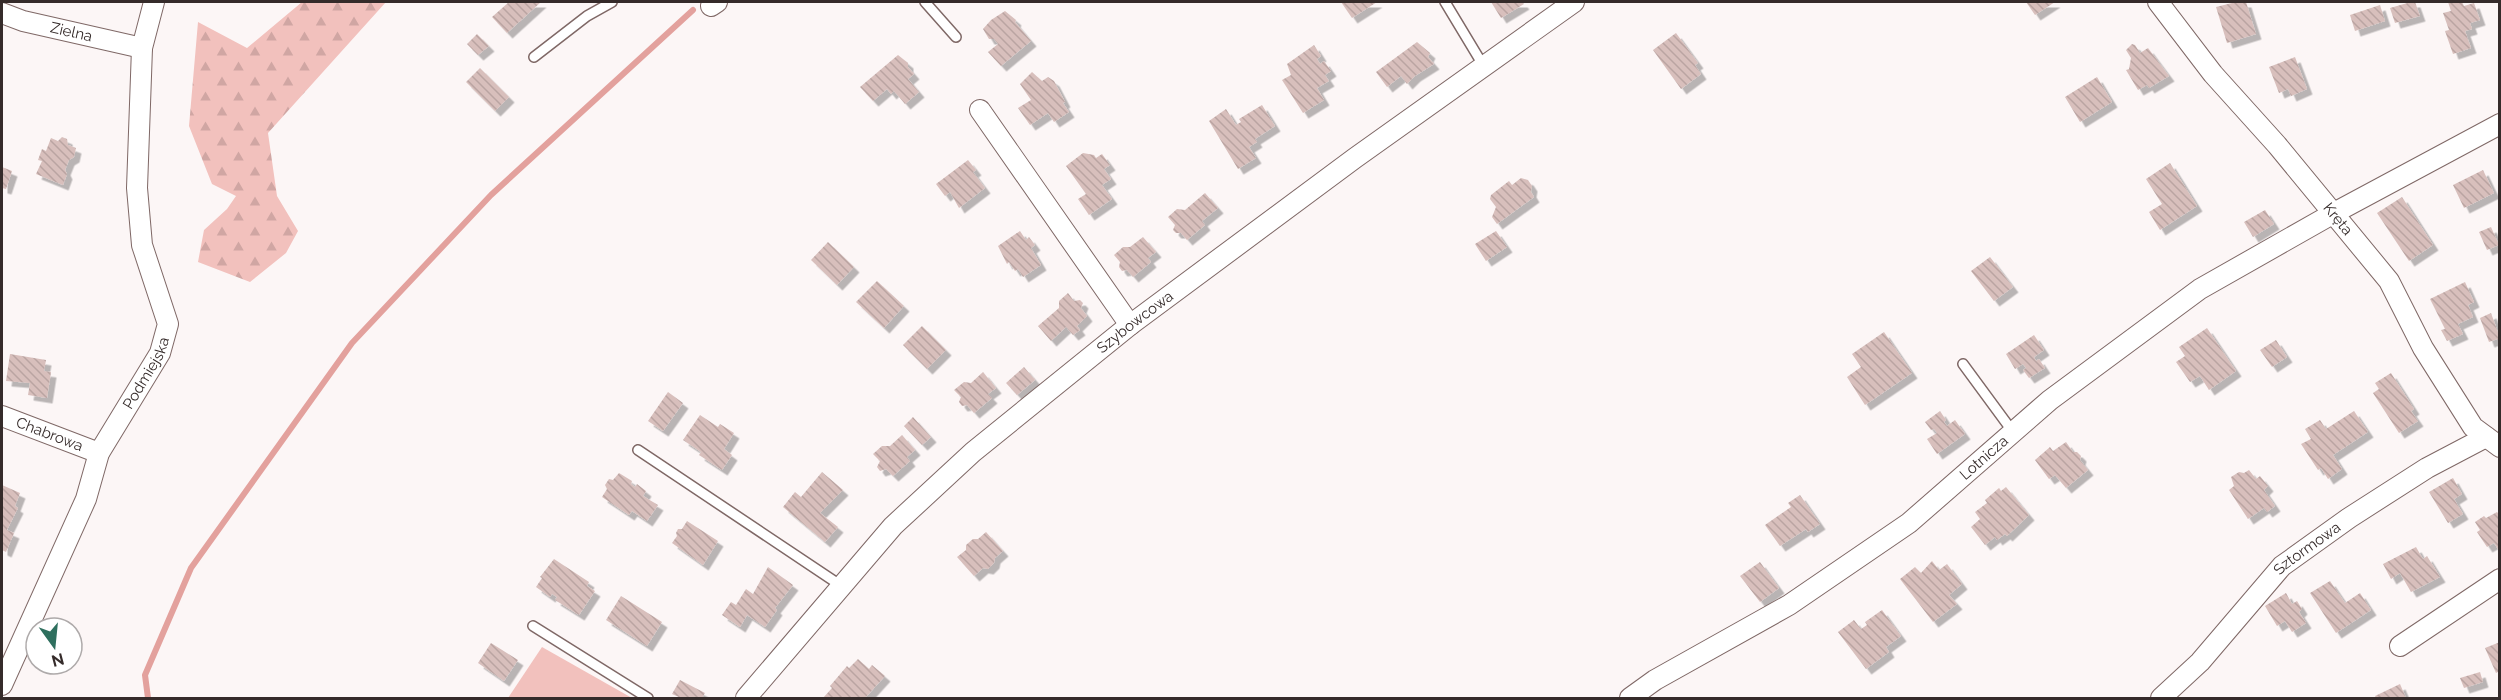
<svg xmlns="http://www.w3.org/2000/svg" width="2501" height="700" font-family="Raleway,sans-serif">
	<style>
		.green { fill: #f2c1bd }
		.forest { fill: url(#forest-firs) }
		.lines { fill: none; stroke-linecap: round; stroke-linejoin: round }
		.stream { stroke: #e3a19d; stroke-width: 6 }
		.building { fill: url(#building-back-hatch); filter: url(#shadow) }
		.service-casing { stroke: #7f6866; stroke-width: 12 }
		.minor-casing { stroke: #7f6866; stroke-width: 22 }
		.service { stroke: #fff; stroke-width: 9 }
		.minor { stroke: #fff; stroke-width: 20 }
		.labels { text-anchor: middle; dominant-baseline: central; stroke-width: 5; stroke-linejoin: round; paint-order: stroke }
		.street-label { font-size: 15px; fill: #352b2a; stroke: #fff }
	</style>
	<defs>
		<pattern id="forest-firs" width="22" height="20" patternUnits="userSpaceOnUse" patternTransform="scale(1.5)"><rect width="22" height="20" fill="#f2c1bd"/><path d="M5 1l3.5 6h-7zM16 11l3.5 6h-7z" fill="#d0a6a3"/></pattern>
		<pattern id="building-back-hatch" width="6" height="6" patternUnits="userSpaceOnUse" patternTransform="scale(1.5)"><rect width="6" height="6" fill="#d8bfbc"/><path d="M-1 5l2 2M0 0l6 6M5-1l2 2" fill="none" stroke="#baa4a2"/></pattern>
		<filter id="shadow"><feDropShadow dx="5.5" dy="5.5" stdDeviation="0" flood-color="#0004"/></filter>
	</defs>
	<rect width="100%" height="100%" fill="#fcf6f6"/>
	<path class="green" d="M542 647 632 698H508Z"/>
	<path class="forest" d="M302 2H386L268 133 277 196 298 231 286 253 250 282 198 262 204 230 227 209 236 196 212 184 189 126 198 22 247 48Z"/>
	<g class="lines">
		<path class="stream" d="M148 698 145 675 191 568 352 343 491 195 693 10"/>
	</g>
	<path class="building" d="M509 2H541L507 33 492 17Z
		M1341 2H1377L1352 18Z
		M1491 2H1522L1524 4 1501 18Z
		M2026 2H2055L2035 15Z
		M2236 2H2246L2256 34 2227 43 2216 7Z
		M2411 2H2415L2420 16 2395 23 2390 8Z
		M2448 2H2462L2464 6 2474 3 2480 20 2470 23 2472 29 2465 31 2471 48 2453 54 2445 31 2449 30 2443 13 2451 11Z
		M2380 5 2385 21 2355 31 2350 15Z
		M1005 11 1016 20 1015 22 1031 41 1001 66 988 52 998 44 994 39H989L983 29 991 20Z
		M1676 33 1698 63 1695 65 1701 74 1681 89 1653 50Z
		M477 34 489 46 478 55 467 44Z
		M1417 42 1430 53 1428 57 1434 64 1415 76 1407 84 1401 76 1387 87 1376 72Z
		M2132 44 2135 45 2140 53 2148 48 2169 76 2149 88 2147 85 2138 90 2126 70 2129 69 2131 58 2126 50Z
		M1314 45 1321 56 1317 59 1320 64 1324 61 1331 71 1325 75 1329 81 1317 88 1324 100 1303 113 1282 80 1291 75 1287 64Z
		M898 55 908 63V67L914 74 908 79 919 92 905 104 894 91 891 94 887 89 873 101 860 87Z
		M2295 57 2307 89 2291 96 2288 89 2279 93 2269 67Z
		M480 68 509 97 495 111 466 82Z
		M1032 72 1042 81 1048 77 1054 81 1065 102 1063 103 1069 112 1054 122 1048 113 1030 125 1018 108 1031 100 1020 84Z
		M2097 77 2112 102 2080 122 2065 97Z
		M1262 105 1275 126 1255 139 1257 142 1249 147 1256 158 1238 169 1209 121 1226 109 1236 125 1241 122 1239 119Z
		M62 137 67 139 68 145 76 148 74 157 69 160 65 170 67 174 63 185 36 174 42 161 38 160 42 149 46 151 51 138 58 141Z
		M1083 153 1094 155 1096 158 1102 154 1110 165 1104 169 1111 179 1102 185 1112 199 1089 215 1078 199 1086 194 1066 166Z
		M968 160 976 170 973 172 985 188 959 208 950 192 945 196 936 184Z
		M2170 163 2197 206 2160 230 2149 212 2162 204 2146 179Z
		M2 167 12 171 6 189 2 188Z
		M2483 170 2494 193 2464 208 2453 185Z
		M1521 178 1528 180 1532 186 1531 192 1534 197 1497 224 1492 217 1496 207 1490 199 1491 195 1509 181 1512 185Z
		M1205 193 1218 208 1202 221 1205 225 1187 240 1181 233H1176L1173 230 1175 225 1168 217 1177 209 1185 210Z
		M2402 197 2433 245 2409 261 2377 213Z
		M2265 210 2274 224 2253 237 2244 222Z
		M2491 227 2499 245 2487 250 2479 232Z
		M1020 231 1026 240 1029 237 1035 245 1031 248 1041 265 1023 277 1018 269 1015 271 1009 262 1007 264 998 246Z
		M1496 231 1507 247 1486 261 1475 244Z
		M1143 237 1156 252 1148 258 1151 262 1133 277 1127 270 1122 271 1119 267 1120 262 1114 255 1123 247H1130Z
		M828 242 854 267 837 285 811 260Z
		M1990 257 2013 287 1994 301 1971 271Z
		M877 281 904 306 884 328 856 302Z
		M2465 282 2474 302 2468 305 2473 317 2458 324 2463 334 2447 341 2441 330 2445 329 2430 299Z
		M1068 293 1074 301 1080 300 1083 303 1081 308 1087 316 1077 326 1080 330 1073 335 1066 327 1051 341 1038 326 1059 308V301Z
		M2491 313 2500 338 2489 342 2480 318Z
		M922 326 946 350 927 369 903 345Z
		M2207 328 2236 371 2209 390 2200 376 2190 382 2176 362 2185 356 2179 347Z
		M1884 332 1912 373 1865 405 1847 377 1861 367 1852 354Z
		M2034 335 2044 350 2034 357 2036 361 2039 359 2045 368 2029 378 2023 370 2026 368 2023 364 2015 369 2006 354Z
		M2276 340 2287 357 2272 367 2260 350Z
		M10 354 46 360 44 371 51 372 47 398 28 395 30 383 6 381Z
		M1024 367 1035 380 1017 395 1006 383Z
		M983 372 996 388 988 394 992 398 974 413 967 405 962 406 959 402 961 397 954 390 964 382 971 383Z
		M2391 373 2414 409 2411 411 2418 421 2399 433 2373 393 2379 389 2375 383Z
		M668 392 683 403 663 431 648 421Z
		M1940 411 1946 420 1944 422 1947 426 1955 420 1965 434 1937 454 1927 439 1937 433 1934 429 1931 430 1925 422Z
		M2354 411 2368 432 2333 455 2342 469 2328 479 2321 468 2318 470 2301 444 2311 439 2305 429 2320 420 2326 429Z
		M700 415 718 427 720 424 734 433 724 449 732 455 722 470 699 455 701 452 683 440Z
		M913 417 931 437 922 445 904 426Z
		M902 435 915 450 907 457 910 461 893 476 886 469 880 471 877 467 880 461 873 454 882 446H890Z
		M2066 442 2073 452H2077L2081 456 2080 460 2088 470 2066 488 2055 475 2049 479 2035 460 2050 447 2053 451Z
		M2249 470 2256 479 2260 476 2268 486 2264 490 2275 506 2267 512 2264 508 2248 519 2229 490 2234 486 2231 477 2239 472 2244 473Z
		M822 472 843 490 820 513 838 527 825 542 783 507 795 492 801 497Z
		M619 473 632 481 631 484 635 487 637 484 646 491 643 496 658 505 647 521 632 511 629 515 602 497 607 489 605 485 609 479 613 480Z
		M2453 478 2462 494 2454 499 2463 514 2448 523 2429 492Z
		M2 485 20 493 15 506 18 508 7 530 14 533 6 552 2 550Z
		M2006 487 2029 515 2007 536 2005 534 1997 540 1995 537 1985 545 1971 527 1980 519 1975 512 1987 503 1985 500 1999 488 2001 491Z
		M1800 495 1820 524 1808 532 1806 529 1780 546 1765 525 1791 507 1788 503Z
		M2497 512 2500 515V552L2494 543 2487 547 2477 532 2480 530 2475 522 2484 516 2486 518Z
		M687 521 718 541 703 565 672 543 677 536 676 533 678 529H682Z
		M986 532 1003 551 995 558 994 563 988 569 983 568 974 576 957 557 966 550V545L973 539H978Z
		M2416 547 2423 559 2427 556 2440 577 2411 592 2400 573 2391 579 2383 564Z
		M554 559 589 582 587 586 595 591 579 615 555 600 557 597 552 594 550 597 536 587 542 578 540 577Z
		M1932 561 1939 570 1947 564 1962 584 1949 595 1957 604 1933 622 1900 579 1915 567 1921 573Z
		M1760 562 1779 588 1760 602 1740 576Z
		M768 567 793 585 775 608 777 610 765 627 747 615 740 627 722 615 731 602 736 605 746 589 753 594Z
		M2330 581 2345 603 2360 593 2371 610 2336 633 2310 593Z
		M2286 593 2292 604 2297 601 2302 609 2299 612 2306 623 2292 632 2285 621 2277 626 2265 606Z
		M621 596 662 622 647 646 606 620Z
		M1882 610 1901 636 1886 647 1889 652 1866 669 1838 632 1854 620 1861 629 1867 625 1865 622Z
		M2500 642V671L2496 673 2485 648Z
		M491 643 518 660 504 681 478 663Z
		M858 659 869 669 872 665 885 676 865 698H823L832 688 830 686 847 666 849 668Z
		M2480 672 2483 682 2464 688 2460 678Z
		M680 680 705 693 702 698H681L672 694Z
		M2400 684 2406 698H2376L2375 696Z"/>
	<g class="lines">
		<defs>
			<path id="service" d="M925 2 956 37
				M1445 2 1483 65
				M534 57 587 16 612 2
				M1963 364 2013 432
				M638 450 840 585
				M533 626 648 698"/>
			<g id="minor">
				<path id="s1" d="M2158 2 2213 74 2277 145 2389 281 2423 348 2473 427 2500 447"/>
				<path d="M711 6 717 2"/>
				<path id="s2" d="M2 13 23 21 142 48"/>
				<path d="M980 110 1130 325"/>
				<path id="s3" d="M2 416 99 453"/>
				<path d="M2400 646 2500 579"/>
				<path id="s4" d="M2 685 86 499 99 453 160 353 168 324 142 245 137 188 142 48 154 2"/>
				<path id="s5" d="M746 698 893 526 973 452 1130 325 1355 158 1574 2"/>
				<path id="s6" d="M1630 698 1655 680 1789 605 1909 523 2050 400 2200 289 2334 213 2500 124"/>
				<path id="s7" d="M2161 698 2200 662 2282 566 2349 518 2427 468 2486 437"/>
			</g>
		</defs>
		<use href="#service" class="service-casing"/>
		<use href="#minor" class="minor-casing"/>
		<use href="#service" class="service"/>
		<use href="#minor" class="minor"/>
	</g>
	<g class="labels">
		<g class="street-label">
			<text stroke="none"><textPath href="#s2" startOffset="72">Zielna</textPath></text>
			<text stroke="none"><textPath href="#s1" startOffset="282">Kręta</textPath></text>
			<text stroke="none"><textPath href="#s5" startOffset="543">Szybowcowa</textPath></text>
			<text stroke="none"><textPath href="#s4" startOffset="345">Podmiejska</textPath></text>
			<text stroke="none"><textPath href="#s3" startOffset="51">Chabrowa</textPath></text>
			<text stroke="none"><textPath href="#s6" startOffset="429">Lotnicza</textPath></text>
			<text stroke="none"><textPath href="#s7" startOffset="210">Sztormowa</textPath></text>
		</g>
	</g>
	<rect width="2501" height="700" fill="none" stroke="#352b2a" stroke-width="6"/>
	<g transform="translate(54 646) rotate(165)"><circle r="28" fill="#ffffff" stroke="#aeaaaa" stroke-width="1.5"/>
	<path d="M0-4.5L10 22L0 15L-10 22Z" fill="#2e6f5e"/>
	<text y="-9" font-size="16" font-weight="bold" text-anchor="middle" fill="#352b2a">N</text>
	</g>
</svg>
